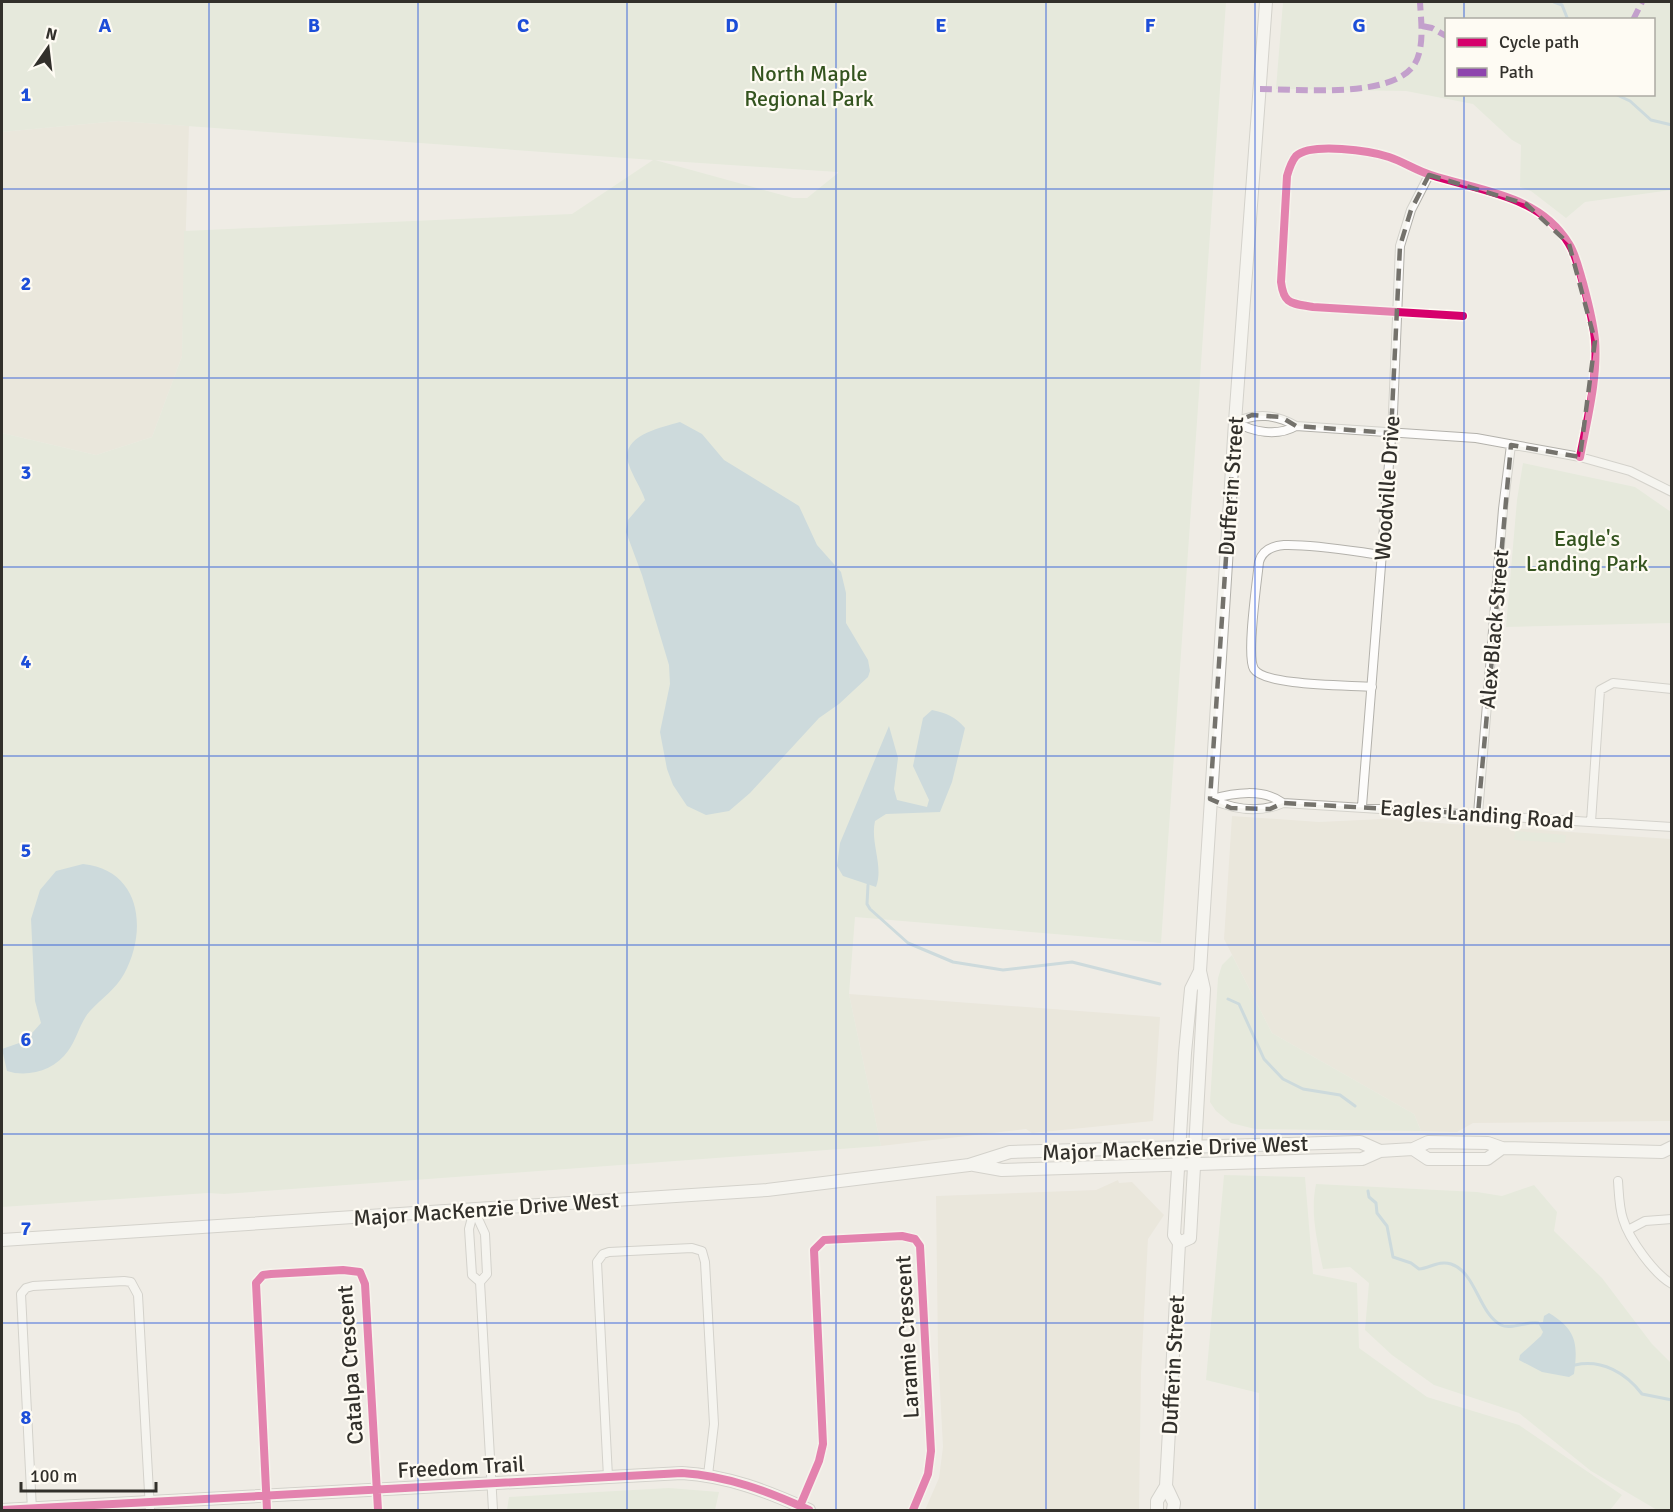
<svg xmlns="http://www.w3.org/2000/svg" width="1673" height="1512" font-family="Signika,sans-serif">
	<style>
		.built { fill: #e5dfd1 }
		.green { fill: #dbe5d0; fill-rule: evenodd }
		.water { fill: #a4c3d1 }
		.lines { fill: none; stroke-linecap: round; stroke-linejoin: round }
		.stream { stroke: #a4c3d1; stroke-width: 3 }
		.street-casing { stroke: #b3b1ab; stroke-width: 10 }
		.secondary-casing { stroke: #b3b1ab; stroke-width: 14 }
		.primary-casing { stroke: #b3b1ab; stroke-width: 14 }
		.street { stroke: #fdfcfb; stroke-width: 8 }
		.secondary { stroke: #fdfcfb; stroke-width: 12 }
		.primary { stroke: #fdfcfb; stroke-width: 12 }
		.quiet { stroke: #8e44ad; stroke-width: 6; stroke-dasharray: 12 6; stroke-linecap: butt }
		.cycleway-casing { stroke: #fefbf3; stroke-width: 11 }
		.cycleway { stroke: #d6006c; stroke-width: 8 }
		.marked { fill: none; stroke: #74726c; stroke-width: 4.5; stroke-dasharray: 12 8; stroke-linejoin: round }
		.grid { fill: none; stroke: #1d4ed8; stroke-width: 1.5; stroke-opacity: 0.55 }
		.labels { text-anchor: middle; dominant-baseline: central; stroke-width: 4.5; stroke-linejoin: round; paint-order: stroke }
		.park-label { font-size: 22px; fill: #34541f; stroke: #fefbf3 }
		.street-label { font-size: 22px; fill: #32302b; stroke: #fefbf3 }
		.grid-label { font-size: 20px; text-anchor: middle; font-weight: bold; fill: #1d4ed8; stroke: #fefbf3; stroke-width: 4.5; stroke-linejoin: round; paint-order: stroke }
	</style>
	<rect width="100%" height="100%" fill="#efece5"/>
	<path class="built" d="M118 121 189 126 182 356 152 437 96 455 2 433V132Z
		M1232 816 1319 822 1382 819 1671 839V1121L1473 1123 1457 1132 1421 1131 1414 1114 1272 1033 1224 939Z
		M849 994 1160 1017 1153 1121 1032 1133 1026 1129 881 1146Z
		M1118 1180 1119 1183 1132 1182 1164 1215 1148 1239 1141 1373 1139 1510H925L939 1478 943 1447 938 1353 936 1196 1096 1190Z"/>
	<path class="green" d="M2 2H1226L1161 943 855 917 849 994 881 1146 224 1194 208 1193 2 1207V433L96 455 152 437 182 356 184 231 572 214 653 160 118 121 2 132ZM655 160 838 172V173L807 198H793Z
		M1283 2H1671V190L1585 202 1566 218 1531 191 1520 187 1521 145 1512 140 1473 104 1406 91 1276 89ZM1446 20H1654V94H1446Z
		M1523 463 1635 487 1671 512V623L1506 627 1517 500Z
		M1515 831 1566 835 1565 843 1514 840Z
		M1232 955 1272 1033 1414 1114 1421 1131 1255 1129 1231 1123 1216 1111 1210 1102 1218 978 1222 965Z
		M1224 1175 1305 1177 1313 1274 1357 1283 1359 1348 1427 1397 1519 1425 1622 1495 1610 1510H1258L1259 1393 1206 1380Z
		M1316 1184 1477 1192 1502 1196 1534 1185 1557 1212 1554 1231 1602 1278 1652 1344 1671 1363V1510H1657L1591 1471 1519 1413 1434 1385 1392 1355 1365 1330 1369 1283 1350 1267 1323 1269C1317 1240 1310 1213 1316 1184Z
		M669 1488 719 1492 715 1510H507L509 1497Z"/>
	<path class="water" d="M680 422 702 434 724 460 799 506 817 545 841 572 846 593V623L868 660 870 671 868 677 839 704 819 718 750 793 729 811 706 815 687 806 673 785 667 769 660 732 670 684 669 665 642 575 626 532 628 520 645 500C641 488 633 477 629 465 618 436 660 428 680 422Z
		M932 710C946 713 956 717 965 728L952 782 940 812 886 814 875 821C870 843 884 866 876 887L843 876 837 866 840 843 889 726 898 758 894 789 897 800 927 807 929 800 913 766 923 718Z
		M83 864C141 870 148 930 124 974 116 989 102 998 90 1011 80 1022 77 1039 68 1051 55 1070 28 1078 7 1071L2 1049 25 1041 41 1023 35 1001 31 919 40 890 56 871Z
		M1549 1313C1577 1330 1578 1344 1574 1374L1569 1377 1542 1372 1519 1360 1520 1355 1541 1336 1543 1332 1538 1323 1543 1322 1544 1316Z"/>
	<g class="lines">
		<path class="stream" d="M1554 2 1562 5 1568 20
			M1615 94 1630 101 1651 120 1672 125
			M868 885 867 904 870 909 908 943 953 962 1003 970 1072 962 1160 984
			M1228 999 1239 1004 1264 1059 1283 1079 1303 1089 1340 1095 1355 1106
			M1368 1191 1369 1197 1376 1203 1377 1213 1387 1226 1393 1257 1411 1263 1419 1269C1430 1268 1439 1260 1451 1264 1476 1272 1479 1314 1501 1325 1511 1330 1527 1321 1538 1323
			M1575 1365C1602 1359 1626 1373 1642 1394L1672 1400"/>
		<defs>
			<path id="street" d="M1463 316 1313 307C1291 303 1284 305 1281 282L1287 176C1289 169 1291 162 1296 156 1312 142 1371 151 1389 157 1404 162 1417 171 1431 175 1480 191 1540 195 1569 244 1576 255 1579 270 1583 283 1588 302 1593 320 1595 340 1598 378 1587 420 1580 457
				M1235 422C1257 413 1275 414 1296 426L1476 438 1580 457 1630 471 1672 492
				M1235 422C1253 432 1277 437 1296 426
				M1372 687C1351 685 1264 686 1254 669 1246 656 1257 582 1259 562 1262 551 1272 546 1284 545 1313 544 1352 551 1382 555
				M1210 799C1233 809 1259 814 1283 803L1672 827
				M1211 799C1234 793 1263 788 1283 803
				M1362 806 1393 413 1400 246 1411 210 1429 175
				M1478 814 1503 509 1511 445
				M1591 822 1600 690 1613 683 1672 689
				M1618 1181C1619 1194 1619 1207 1623 1219 1629 1239 1654 1274 1672 1284
				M474 1210 485 1234 487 1274 480 1282 493 1510
				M474 1210 469 1229 472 1275 480 1282
				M1628 1230 1645 1221 1672 1219
				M608 1477 597 1262 603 1254 609 1252 692 1248 702 1251 705 1262 714 1424 708 1475
				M800 1506 819 1461 823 1444 814 1250 824 1240 902 1236 915 1239 920 1246 931 1451 928 1474 913 1510
				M32 1510 21 1294 26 1288 33 1286 124 1281 131 1282 138 1295 150 1510
				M267 1510 256 1283 263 1275 271 1274 343 1270 360 1272 365 1284 378 1510"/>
			<path id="secondary" d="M1179 1243 1190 1238 1204 989 1200 971 1235 422 1266 2
				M2 1510 682 1473C728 1476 767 1491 809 1510
				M1157 1510V1501L1166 1486
				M1173 1510 1174 1503 1166 1486 1179 1243 1174 1235 1185 1053 1191 989 1200 971"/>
			<path id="primary" d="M1413 1149 1428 1159H1487L1502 1148
				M974 1165 1002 1170 1362 1159 1380 1151 1413 1149 1428 1142 1488 1143 1502 1148 1662 1152 1672 1147
				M2 1240 767 1190 969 1165 1010 1152 1360 1142 1380 1151"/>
		</defs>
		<use href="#street" class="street-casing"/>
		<use href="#secondary" class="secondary-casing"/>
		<use href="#primary" class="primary-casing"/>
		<use href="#street" class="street"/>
		<use href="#secondary" class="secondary"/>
		<use href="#primary" class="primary"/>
		<path class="quiet" d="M1633 20 1642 2
			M1422 26 1432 28 1446 36
			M1260 89C1298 89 1391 99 1414 65 1425 48 1421 21 1420 2"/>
		<defs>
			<path id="cycleway" d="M1463 316 1313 307C1291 303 1284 305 1281 282L1287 176C1289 169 1291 162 1296 156 1312 142 1371 151 1389 157 1404 162 1417 171 1431 175 1480 191 1540 195 1569 244 1576 255 1579 270 1583 283 1588 302 1593 320 1595 340 1598 378 1587 420 1580 457
				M800 1506 819 1461 823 1444 814 1250 824 1240 902 1236 915 1239 920 1246 931 1451 928 1474 913 1510
				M2 1510 682 1473C728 1476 767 1491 809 1510
				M267 1510 256 1283 263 1275 271 1274 343 1270 360 1272 365 1284 378 1510"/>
		</defs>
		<use href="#cycleway" class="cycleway-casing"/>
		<use href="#cycleway" class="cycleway"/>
	</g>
	<path d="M0 0H1673V1512H0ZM1429 175 1526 204 1569 244 1595 341 1580 457 1511 445 1478 814 1283 803 1270 809 1231 808 1210 799 1235 422 1252 415 1281 417 1296 426 1391 433 1400 246 1411 210Z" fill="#efece5" fill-opacity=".55" fill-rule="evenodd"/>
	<path class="marked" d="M1429 175 1526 204 1569 244 1595 341 1580 457 1511 445 1478 814 1283 803 1270 809 1231 808 1210 799 1235 422 1252 415 1281 417 1296 426 1391 433 1400 246 1411 210Z"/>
	<path class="grid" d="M209 2V1510M418 2V1510M627 2V1510M836 2V1510M1046 2V1510M1255 2V1510M1464 2V20M1464 94V1510M2 189H1672M2 378H1672M2 567H1672M2 756H1672M2 945H1672M2 1134H1672M2 1323H1672"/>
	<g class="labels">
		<g class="park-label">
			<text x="809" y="73">North Maple<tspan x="809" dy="25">Regional Park</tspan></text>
			<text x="1587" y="538">Eagle's<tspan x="1587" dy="25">Landing Park</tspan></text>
		</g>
		<g class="street-label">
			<text transform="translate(1231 486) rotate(-86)">Dufferin Street</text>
			<text transform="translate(1387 488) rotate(-86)">Woodville Drive</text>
			<text transform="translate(1494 629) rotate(-85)">Alex Black Street</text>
			<text transform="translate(1477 814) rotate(4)">Eagles Landing Road</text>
			<text transform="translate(1175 1148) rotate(-2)">Major MacKenzie Drive West</text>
			<text transform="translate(486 1209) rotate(-4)">Major MacKenzie Drive West</text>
			<text transform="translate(907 1337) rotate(-93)">Laramie Crescent</text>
			<text transform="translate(350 1365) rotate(-94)">Catalpa Crescent</text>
			<text transform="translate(1173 1365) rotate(-87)">Dufferin Street</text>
			<text transform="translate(461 1467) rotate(-3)">Freedom Trail</text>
		</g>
	</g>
	<g class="grid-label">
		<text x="105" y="32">A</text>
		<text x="314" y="32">B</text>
		<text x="523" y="32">C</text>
		<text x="732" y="32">D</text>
		<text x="941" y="32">E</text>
		<text x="1150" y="32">F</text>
		<text x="1359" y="32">G</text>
		<text x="26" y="101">1</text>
		<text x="26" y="290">2</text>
		<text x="26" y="479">3</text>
		<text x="26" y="668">4</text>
		<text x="26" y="857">5</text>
		<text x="26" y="1046">6</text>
		<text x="26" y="1235">7</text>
		<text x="26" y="1424">8</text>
	</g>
	<rect width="1673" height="1512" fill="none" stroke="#32302b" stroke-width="6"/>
	<rect x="1445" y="18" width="210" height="78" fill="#fefbf3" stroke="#acaaa3" stroke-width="1.5"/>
	<rect x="1457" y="38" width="30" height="9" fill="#d6006c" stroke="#acaaa3" stroke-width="1.5"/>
	<text x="1499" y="48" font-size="18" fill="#32302b">Cycle path</text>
	<rect x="1457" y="68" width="30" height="9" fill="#8e44ad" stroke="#acaaa3" stroke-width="1.5"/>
	<text x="1499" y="78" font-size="18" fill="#32302b">Path</text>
	<g transform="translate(48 48) rotate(14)" stroke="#fefbf3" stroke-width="4.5" paint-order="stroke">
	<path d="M0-4.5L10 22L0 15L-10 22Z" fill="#32302b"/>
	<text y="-9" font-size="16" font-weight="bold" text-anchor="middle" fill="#32302b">N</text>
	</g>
	<path d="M21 1482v9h135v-9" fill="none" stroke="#32302b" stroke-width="3"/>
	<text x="30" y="1482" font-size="18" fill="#32302b" stroke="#fefbf3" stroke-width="4.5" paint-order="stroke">100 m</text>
</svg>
